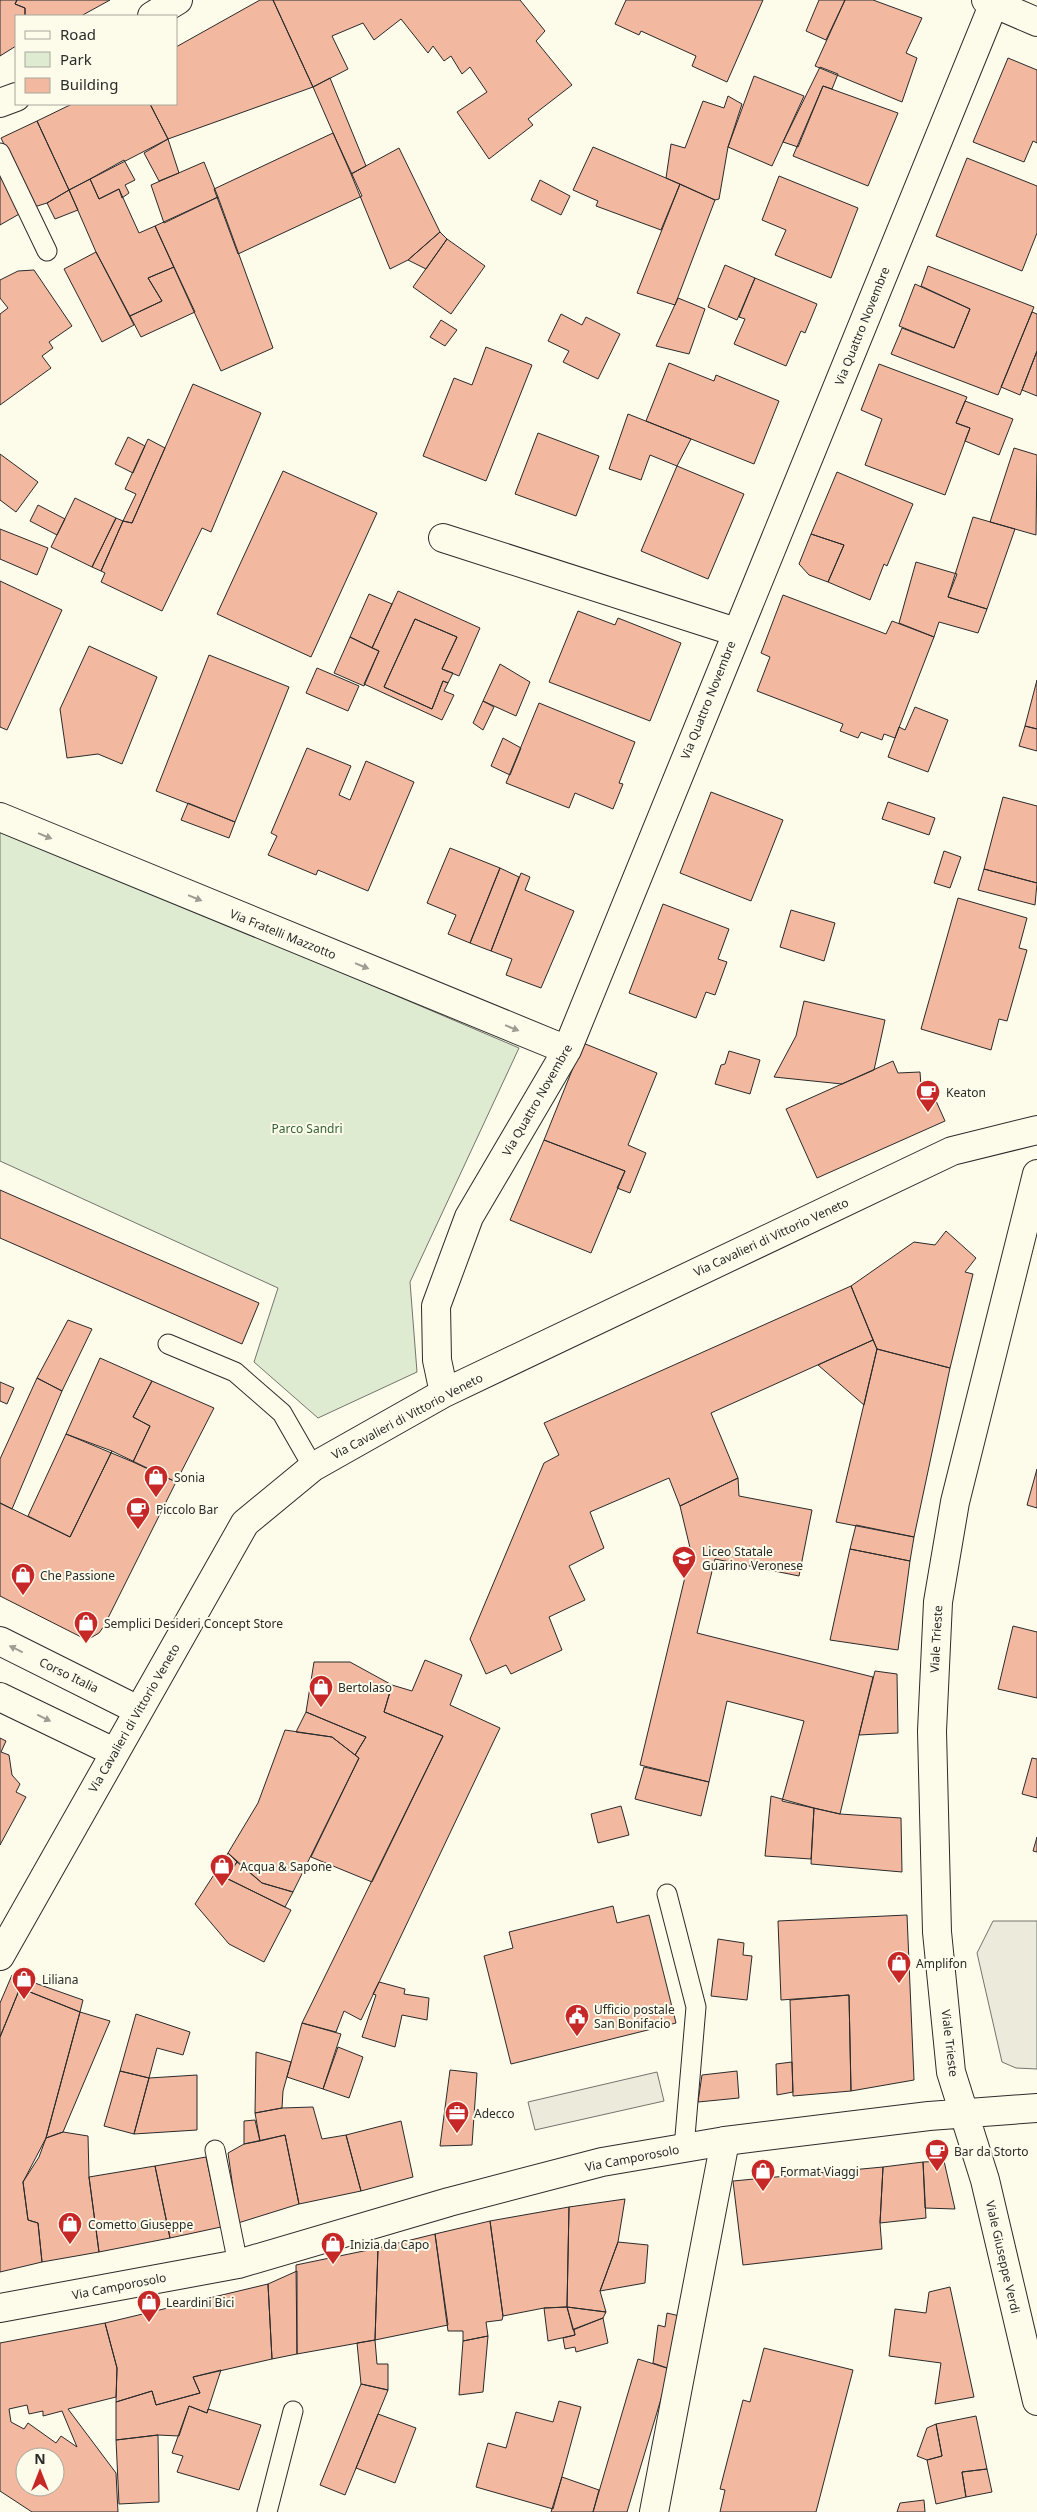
<svg xmlns="http://www.w3.org/2000/svg" width="1037" height="2512" font-family="'Noto Sans',sans-serif">
	<style>
		.green { fill: #deebd1; stroke: #74746e }
		.parking { fill: #eceadb; stroke: #74746e }
		.building { fill: #f2b8a0; stroke: #2b2b2b; fill-rule: evenodd }
		.lines { fill: none; stroke-linecap: round; stroke-linejoin: round }
		.service-casing { stroke: #2b2b2b; stroke-width: 21 }
		.minor-casing { stroke: #2b2b2b; stroke-width: 30 }
		.tertiary-casing { stroke: #2b2b2b; stroke-width: 30 }
		.service { stroke: #fdfbea; stroke-width: 19 }
		.minor { stroke: #fdfbea; stroke-width: 28 }
		.tertiary { stroke: #fdfbea; stroke-width: 28 }
		.oneway { fill: #9e9d94 }
		.labels { text-anchor: middle; dominant-baseline: central; stroke-width: 4; stroke-linejoin: round; paint-order: stroke }
		.street-label { font-size: 12px; fill: #2b2b2b; stroke: #fdfbea }
		.poi-label { font-size: 12px; fill: #2b2b2b; stroke: #fdfbea; text-anchor: start }
		.park-label { font-size: 12px; fill: #34623c; stroke: #fdfbea }
	</style>
	<rect width="100%" height="100%" fill="#fdfbea"/>
	<path class="green" d="M0 827 519 1048 410 1282 417 1372 318 1418 254 1362 278 1288 0 1161Z"/>
	<path class="parking" d="M993 1921H1037V2069L1016 2068 1002 2062 977 1953Z
		M657 2072 664 2101 535 2130 528 2102Z"/>
	<path class="building" d="M0 0H17L15 4 25 8V16H16V46L0 56Z
		M17 0H110L81 16H25V8L15 4Z
		M260 0H273L313 87 168 139 150 104H176V47Z
		M273 0H520L545 31 536 41 572 85 528 119 533 125 489 159 457 112 487 92 470 67 462 74 451 56 444 61 433 46 428 53 401 19 374 40 363 23 332 36 348 69 313 87Z
		M626 0H763L727 82 692 66 696 56 641 31 639 35 615 24Z
		M819 0H845L826 40 806 31Z
		M845 0H873L922 18 906 53 917 58 902 102 815 66Z
		M1008 58 1037 70V143L1033 141 1024 162 973 142Z
		M820 67 838 74 832 89 823 86 798 147 783 142Z
		M754 76 804 96 772 166 728 147Z
		M330 78 366 166 351 174 313 87Z
		M823 86 898 113 868 186 793 156Z
		M728 96 742 104 728 147 719 199 715 200 666 178 671 144 685 148 703 101 724 108Z
		M72 104H150L168 139 69 190 37 121Z
		M37 121 69 190 47 203 34 207 1 138Z
		M333 133 362 196 238 254 214 189Z
		M168 139 179 173 159 181 144 153Z
		M593 147 680 184 661 230 596 206 598 201 573 190Z
		M399 148 440 232 408 260 390 269 351 174Z
		M967 158 1037 186V233L1022 271 936 236Z
		M124 160 135 180 125 185 129 193 122 198 119 189 99 199 90 179Z
		M204 162 218 197 164 223 151 185Z
		M0 170 21 213 0 225Z
		M779 176 858 208 831 278 775 255 786 230 762 220Z
		M90 179 99 199 119 189 139 233 155 226 174 267 148 278 162 301 130 316 96 252 69 190Z
		M540 180 570 196 561 215 531 200Z
		M680 184 715 200 675 305 637 293Z
		M69 190 78 210 55 219 47 203Z
		M218 197 273 348 221 371 155 226Z
		M440 232 447 239 426 269 408 260Z
		M447 239 485 266 451 314 413 287Z
		M96 252 134 325 102 342 64 269Z
		M725 265 755 278 737 320 708 307Z
		M928 266 1034 307 998 395 891 354 902 328 954 348 970 309 921 286Z
		M174 267 195 312 141 337 130 316 162 301 148 278Z
		M34 270 72 326 49 342 53 348 42 356 51 368 0 405V314L8 308 0 298V280L18 271Z
		M755 278 817 304 805 333 801 331 786 366 734 344 745 319 739 317Z
		M915 284 970 309 954 348 899 326Z
		M678 298 705 309 689 354 656 346Z
		M1032 312 1037 314V351L1020 395 1001 387Z
		M561 314 582 325 586 317 620 334 598 379 563 362 569 351 548 341Z
		M441 320 457 330 445 346 430 337Z
		M486 347 532 365 486 481 423 456 454 378 472 385Z
		M1037 351V396L1022 390Z
		M669 363 714 381 716 375 779 401 754 464 646 421Z
		M879 364 967 397 956 423 970 428 945 495 865 465 882 419 861 410Z
		M193 384 261 413 211 532 202 528 162 611 101 582 105 573 101 571 123 521 132 523Z
		M965 401 1013 419 999 455 965 441 970 428 956 423Z
		M628 414 691 439 677 466 650 455 641 480 609 469Z
		M538 433 599 456 576 516 515 494Z
		M128 437 145 446 133 473 115 464Z
		M148 439 165 448 132 523 123 521 136 494 125 489Z
		M1014 448 1037 455 1036 535 990 522Z
		M0 454 38 482 16 512 0 500Z
		M677 466 744 494 708 579 641 551Z
		M283 471 377 513 311 657 217 614Z
		M837 472 913 504 887 566 884 564 870 600 828 582 844 545 811 534Z
		M75 498 116 518 92 567 51 547Z
		M38 505 65 519 57 535 30 521Z
		M973 517 1015 529 987 609 948 597Z
		M116 518 123 521 101 571 92 567Z
		M0 529 48 548 37 575 0 559Z
		M811 534 844 545 828 582 809 575 799 564Z
		M916 562 957 574 948 597 987 609 978 633 939 622 934 637 899 623Z
		M0 581 62 610 7 730 0 727Z
		M398 591 480 628 459 676 442 669 457 637 415 619 384 687 432 709 443 681 448 683 444 691 454 695 442 720 364 684 379 651 372 648Z
		M369 594 392 604 372 648 350 637Z
		M783 595 886 634 892 621 934 637 895 738 884 734 882 740 861 732 858 738 840 731 843 724 757 691 770 657 761 653Z
		M578 611 615 625 618 618 681 643 650 721 549 682Z
		M415 619 457 637 442 669 453 673 448 683 443 681 432 709 384 687Z
		M350 637 379 651 364 686 334 673Z
		M89 646 157 677 122 764 98 754 67 758 60 709Z
		M209 655 289 687 235 822 156 791Z
		M500 664 530 682 516 716 483 701Z
		M317 668 359 686 348 711 306 693Z
		M1037 680V729L1025 726Z
		M483 701 494 707 483 730 473 723Z
		M539 703 635 742 619 783 623 784 613 809 575 793 569 808 506 783Z
		M915 707 948 720 928 772 888 757 899 727 905 730Z
		M1025 726 1037 729V751L1019 746Z
		M503 738 521 748 510 775 491 766Z
		M307 748 351 766 339 795 350 800 366 761 414 782 368 891 318 870 316 875 268 855 277 836 271 833Z
		M711 792 783 820 751 901 680 873Z
		M1003 797 1037 806V883L984 869Z
		M888 802 935 818 929 835 882 819Z
		M188 803 235 822 229 838 181 820Z
		M450 848 500 868 470 943 448 934 456 915 427 903Z
		M944 851 961 857 950 888 934 883Z
		M500 868 519 877 491 951 470 943Z
		M984 869 1037 883 1035 905 978 890Z
		M521 873 530 877 525 890 574 911 541 988 506 975 512 959 491 951Z
		M958 898 1027 918 1019 948 1027 950 1007 1021 999 1019 991 1050 921 1029Z
		M663 904 729 929 718 959 727 962 715 995 706 992 696 1018 629 993Z
		M791 910 835 923 824 961 780 947Z
		M804 1001 885 1020 874 1070 842 1084 774 1077 796 1036Z
		M583 1043 657 1073 628 1145 646 1153 630 1193 617 1188 625 1171 544 1140Z
		M729 1051 760 1060 750 1094 715 1084 721 1065 725 1064Z
		M893 1061 898 1073 920 1072 921 1086 928 1083 945 1121 817 1178 786 1109Z
		M544 1140 625 1171 591 1253 510 1220Z
		M0 1190 259 1303 242 1344 0 1238Z
		M946 1231 976 1258 965 1272 973 1274 950 1368 877 1349 851 1286 914 1242 935 1245Z
		M851 1286 873 1340 711 1413 738 1478 680 1506 669 1478 590 1512 604 1548 569 1566 585 1600 549 1617 562 1650 511 1674 506 1665 486 1674 470 1639 544 1463 559 1455 544 1423Z
		M68 1320 92 1329 62 1391 37 1378Z
		M873 1340 877 1349 864 1405 818 1365Z
		M877 1349 950 1368 914 1537 836 1522Z
		M100 1358 152 1381 133 1417 150 1426 133 1462 66 1434Z
		M37 1378 62 1391 12 1509 0 1503V1459Z
		M152 1381 214 1408 176 1482 133 1462 150 1426 133 1417Z
		M0 1382 14 1388 7 1404 0 1401Z
		M66 1434 112 1451 70 1537 28 1516Z
		M112 1451 176 1482 104 1626 99 1633 87 1640 0 1596V1503L70 1537Z
		M1037 1469V1508L1027 1505Z
		M738 1478 739 1496 812 1510 799 1576 715 1559 697 1633 873 1677 840 1814 782 1801 804 1721 727 1701 709 1782 640 1765 691 1552 680 1506Z
		M856 1525 914 1537 910 1561 850 1549Z
		M850 1549 910 1561 898 1650 830 1640Z
		M1013 1626 1037 1632V1698L998 1689Z
		M425 1660 462 1675 450 1705 500 1728 361 2020 344 2011 336 2032 302 2023 443 1736 384 1712 392 1685 412 1691Z
		M314 1662H350L392 1685 384 1712 443 1736 372 1882 311 1857 359 1758 355 1755 366 1737 306 1712Z
		M875 1671 897 1674 898 1733 859 1735Z
		M306 1712 366 1737 355 1755 332 1737 296 1732Z
		M285 1730 332 1737 359 1758 293 1892 262 1883 228 1853 258 1803Z
		M0 1738 6 1741 1 1752 9 1755 12 1775 20 1784 16 1792 26 1797 0 1845Z
		M1032 1758 1037 1759V1798L1022 1794Z
		M644 1767 709 1782 701 1816 635 1799Z
		M771 1796 814 1808 811 1859 765 1856Z
		M621 1806 629 1835 598 1843 591 1814Z
		M814 1808 840 1814 901 1818 902 1872 811 1864Z
		M1037 1837V1852L1033 1851Z
		M228 1853 237 1862 226 1878 291 1910 264 1962 229 1944 195 1904Z
		M237 1862 262 1883 293 1892 285 1907 226 1878Z
		M613 1906 617 1923 649 1915 676 2023 511 2064 484 1956 513 1948 509 1932Z
		M907 1915 914 2080 851 2091 849 1995 781 2000 778 1921Z
		M718 1939 744 1943 743 1955 752 1956 747 2000 711 1996Z
		M12 1975 83 2000 80 2012 20 1988 0 2037V2003Z
		M379 1982 405 1989 404 1994 429 1998 427 2020 402 2015 395 2047 362 2037 376 1995 373 1994Z
		M20 1988 80 2012 46 2138 23 2182 28 2220 38 2223 42 2262 0 2272V2037Z
		M849 1995 851 2091 793 2096 790 2000Z
		M80 2012 110 2021 63 2132 46 2138Z
		M136 2014 190 2032 183 2055 157 2048 149 2078 120 2071Z
		M302 2023 341 2034 323 2089 287 2077Z
		M338 2047 363 2057 349 2098 323 2089Z
		M256 2052 291 2062 283 2091 282 2108 255 2113Z
		M792 2062 793 2092 777 2095 776 2064Z
		M450 2070 477 2073 472 2145 440 2146Z
		M120 2071 149 2078 134 2134 104 2126Z
		M737 2071 739 2098 698 2102 702 2075Z
		M197 2075V2130L134 2134 149 2078Z
		M313 2107 322 2139 346 2135 361 2191 299 2204 285 2135 260 2141 255 2113 282 2108Z
		M255 2120 260 2141 244 2144V2121Z
		M401 2121 413 2177 361 2191 346 2135Z
		M63 2132 88 2136 89 2177 99 2252 42 2262 38 2223 28 2220 23 2182 39 2157 46 2138Z
		M285 2135 299 2204 238 2223 228 2153 244 2144Z
		M206 2157 221 2227 170 2238 155 2166Z
		M944 2161 955 2209 925 2208 923 2162Z
		M923 2162 926 2218 880 2223 883 2167Z
		M155 2166 170 2238 99 2252 89 2177Z
		M883 2167 880 2223 882 2249 743 2265 733 2181Z
		M625 2199 618 2242 600 2291 606 2312 567 2307 569 2207Z
		M569 2207 567 2307 544 2308 503 2316 490 2221Z
		M490 2221 503 2316 502 2320 486 2322 488 2336 463 2341V2331H448L435 2234Z
		M435 2234 448 2325 375 2340 378 2248Z
		M618 2242 648 2245 645 2283 600 2291Z
		M378 2248 375 2340 297 2354 296 2265Z
		M297 2271V2354L272 2359 268 2284Z
		M268 2284 272 2359 193 2377 200 2393 156 2405 152 2391 116 2402 117 2368 105 2323Z
		M950 2287 974 2397 935 2404 941 2363 889 2356 895 2309 926 2313 929 2292Z
		M567 2307 606 2312 603 2318 573 2330Z
		M567 2307 575 2335 548 2341 544 2308Z
		M667 2313 684 2317 670 2369 653 2363 658 2325 665 2327Z
		M603 2318 608 2343 576 2352 575 2347 565 2349 563 2338 575 2335 574 2329Z
		M105 2323 117 2368 116 2397 68 2409 116 2473 118 2512H32L0 2491V2343ZM27 2405 29 2414 43 2411V2416L62 2411 77 2447 61 2436 56 2443 28 2423 24 2429 11 2422 9 2409ZM25 2457H55V2487H25Z
		M488 2336 483 2392 459 2395 463 2341Z
		M375 2340 377 2364H388V2390L361 2384 357 2343Z
		M764 2348 853 2370 816 2512H720L725 2490 720 2489 743 2400 750 2402Z
		M638 2359 670 2369 627 2512H593Z
		M221 2370 207 2413 189 2406 179 2436 158 2435 116 2440V2402L152 2391 156 2405 200 2393 193 2377Z
		M361 2384 388 2390 345 2495 320 2485Z
		M559 2401 581 2407 553 2509 476 2487 488 2443 506 2448 516 2412 553 2422Z
		M189 2406 207 2413 208 2409 261 2425 239 2490 177 2472 183 2456 172 2453Z
		M378 2414 416 2428 395 2483 356 2468Z
		M976 2416 987 2469 962 2472 966 2497 936 2504 927 2460 942 2456 936 2424Z
		M936 2424 942 2456 927 2460 917 2456 927 2428Z
		M158 2435 159 2502 119 2504 116 2440Z
		M987 2469 992 2492 966 2497 962 2472Z
		M562 2477 599 2490 593 2512H551Z
		M924 2500 925 2512H897L900 2503Z"/>
	<g class="lines">
		<defs>
			<path id="service" d="M0 153 47 251
				M168 1344 235 1372 282 1413 313 1467
				M667 1894 696 2007 684 2148
				M215 2150 238 2264
				M267 2512 293 2411"/>
			<path id="minor" d="M986 0 1037 22
				M152 16 178 0
				M0 103 16 97
				M443 538 736 632
				M0 817 567 1050
				M444 1393 437 1360 436 1306 469 1217 567 1050 994 3
				M0 1641 138 1710
				M0 1697 114 1752
				M0 1956 245 1523 313 1467 444 1393 952 1151 1037 1130
				M654 2512 725 2141"/>
			<path id="tertiary" d="M1037 1174 955 1502 938 1602 932 1731 937 1932 951 2072 985 2180 1037 2401
				M0 2308 238 2264 449 2202 602 2162 725 2141 929 2116 1037 2108"/>
		</defs>
		<use href="#service" class="service-casing"/>
		<use href="#minor" class="minor-casing"/>
		<use href="#tertiary" class="tertiary-casing"/>
		<use href="#service" class="service"/>
		<use href="#minor" class="minor"/>
		<use href="#tertiary" class="tertiary"/>
	</g>
	<defs><path id="oneway-solid" d="M-6-.8H1V-3.2L6.5 0L1 3.2V.8H-6Z" transform="scale(1.25)"/></defs>
	<g class="oneway">
		<use href="#oneway-solid" transform="translate(45 836) rotate(22)"/>
		<use href="#oneway-solid" transform="translate(195 898) rotate(22)"/>
		<use href="#oneway-solid" transform="translate(362 966) rotate(22)"/>
		<use href="#oneway-solid" transform="translate(512 1028) rotate(22)"/>
		<use href="#oneway-solid" transform="translate(16 1649) rotate(-154)"/>
		<use href="#oneway-solid" transform="translate(44 1718) rotate(26)"/>
	</g>
	<defs>
		<symbol id="cafe-pin" viewBox="-11 -11 22 30"><path d="M0 17L-7.5 6A9.5 9.5 0 1 1 7.5 6Z" fill="#c62828" stroke="#fdfbea"/><path d="M-5.5-4.5H6V0H3Q3 3.5 0 3.5H-2.5Q-5.5 3.5-5.5 0ZM3-3.2v2h1.7v-2ZM-6 4.5H4V6H-6Z" fill="#fff"/></symbol>
		<symbol id="shop-pin" viewBox="-11 -11 22 30"><path d="M0 17L-7.5 6A9.5 9.5 0 1 1 7.5 6Z" fill="#c62828" stroke="#fdfbea"/><path d="M-5-2.5h2.3a2.7 3.5 0 0 1 5.4 0H5L5.5 6h-11ZM-1.5-2.5h3a1.5 2.3 0 0 0-3 0Z" fill="#fff"/></symbol>
		<symbol id="school-pin" viewBox="-11 -11 22 30"><path d="M0 17L-7.5 6A9.5 9.5 0 1 1 7.5 6Z" fill="#c62828" stroke="#fdfbea"/><path d="M0-5L7-2L0 1L-7-2ZM-4 1L0 2.5L4 1V4Q0 6-4 4Z" fill="#fff"/></symbol>
		<symbol id="civic-pin" viewBox="-11 -11 22 30"><path d="M0 17L-7.5 6A9.5 9.5 0 1 1 7.5 6Z" fill="#c62828" stroke="#fdfbea"/><path d="M-.6-6.5H3V-4.5H.6V-3L4-1V1h2V6H-6V1h2V-1L-.6-3ZM-1.2 2.5V6h2.4V2.5Z" fill="#fff"/></symbol>
		<symbol id="office-pin" viewBox="-11 -11 22 30"><path d="M0 17L-7.5 6A9.5 9.5 0 1 1 7.5 6Z" fill="#c62828" stroke="#fdfbea"/><path d="M-6-3h4V-5.5h4V-3h4V5H-6ZM-1-4.5V-3h2v-1.5ZM-6 0V1H6V0Z" fill="#fff"/></symbol>
	</defs>
	<g fill-rule="evenodd">
		<use href="#cafe-pin" x="914" y="1078" width="28" height="38"/>
		<use href="#shop-pin" x="142" y="1463" width="28" height="38"/>
		<use href="#cafe-pin" x="124" y="1495" width="28" height="38"/>
		<use href="#school-pin" x="670" y="1544" width="28" height="38"/>
		<use href="#shop-pin" x="9" y="1561" width="28" height="38"/>
		<use href="#shop-pin" x="72" y="1609" width="28" height="38"/>
		<use href="#shop-pin" x="307" y="1673" width="28" height="38"/>
		<use href="#shop-pin" x="208" y="1852" width="28" height="38"/>
		<use href="#shop-pin" x="885" y="1949" width="28" height="38"/>
		<use href="#shop-pin" x="10" y="1965" width="28" height="38"/>
		<use href="#civic-pin" x="563" y="2002" width="28" height="38"/>
		<use href="#office-pin" x="443" y="2099" width="28" height="38"/>
		<use href="#cafe-pin" x="923" y="2137" width="28" height="38"/>
		<use href="#shop-pin" x="749" y="2157" width="28" height="38"/>
		<use href="#shop-pin" x="56" y="2210" width="28" height="38"/>
		<use href="#shop-pin" x="319" y="2230" width="28" height="38"/>
		<use href="#shop-pin" x="135" y="2288" width="28" height="38"/>
	</g>
	<g class="labels">
		<g class="street-label">
			<text transform="translate(862 326) rotate(-68)">Via Quattro Novembre</text>
			<text transform="translate(708 700) rotate(-68)">Via Quattro Novembre</text>
			<text transform="translate(283 934) rotate(22)">Via Fratelli Mazzotto</text>
			<text transform="translate(537 1100) rotate(-60)">Via Quattro Novembre</text>
			<text transform="translate(771 1237) rotate(-25)">Via Cavalieri di Vittorio Veneto</text>
			<text transform="translate(407 1416) rotate(-28)">Via Cavalieri di Vittorio Veneto</text>
			<text transform="translate(936 1639) rotate(-87)">Viale Trieste</text>
			<text transform="translate(69 1675) rotate(26)">Corso Italia</text>
			<text transform="translate(134 1718) rotate(-60)">Via Cavalieri di Vittorio Veneto</text>
			<text transform="translate(950 2043) rotate(83)">Viale Trieste</text>
			<text transform="translate(632 2158) rotate(-11)">Via Camporosolo</text>
			<text transform="translate(1003 2257) rotate(77)">Viale Giuseppe Verdi</text>
			<text transform="translate(119 2286) rotate(-11)">Via Camporosolo</text>
		</g>
		<g class="poi-label">
			<text x="946" y="1092">Keaton</text>
			<text x="174" y="1477">Sonia</text>
			<text x="156" y="1509">Piccolo Bar</text>
			<text x="702" y="1551">Liceo Statale<tspan x="702" dy="14">Guarino Veronese</tspan></text>
			<text x="40" y="1575">Che Passione</text>
			<text x="104" y="1623">Semplici Desideri Concept Store</text>
			<text x="338" y="1687">Bertolaso</text>
			<text x="240" y="1866">Acqua &amp; Sapone</text>
			<text x="916" y="1963">Amplifon</text>
			<text x="42" y="1979">Liliana</text>
			<text x="594" y="2009">Ufficio postale<tspan x="594" dy="14">San Bonifacio</tspan></text>
			<text x="474" y="2113">Adecco</text>
			<text x="954" y="2151">Bar da Storto</text>
			<text x="780" y="2171">Format Viaggi</text>
			<text x="88" y="2224">Cometto Giuseppe</text>
			<text x="350" y="2244">Inizia da Capo</text>
			<text x="166" y="2302">Leardini Bici</text>
		</g>
		<g class="park-label">
			<text x="307" y="1128">Parco Sandri</text>
		</g>
	</g>
	<rect x="15" y="15" width="162" height="90" fill="#fdfbea" stroke="#a9a89e"/>
	<rect x="25" y="31" width="25" height="8" fill="#fdfbea" stroke="#a9a89e"/>
	<text x="60" y="40" font-size="15" fill="#2b2b2b">Road</text>
	<rect x="25" y="52" width="25" height="15" fill="#deebd1" stroke="#a9a89e"/>
	<text x="60" y="65" font-size="15" fill="#2b2b2b">Park</text>
	<rect x="25" y="78" width="25" height="15" fill="#f2b8a0" stroke="#a9a89e"/>
	<text x="60" y="90" font-size="15" fill="#2b2b2b">Building</text>
	<g transform="translate(40 2472)"><circle r="24" fill="#fdfbea" stroke="#a9a89e"/>
	<path d="M0-4L9 19L0 12L-9 19Z" fill="#c62828"/>
	<text y="-8" font-size="14" font-weight="bold" text-anchor="middle" fill="#2b2b2b">N</text>
	</g>
</svg>
